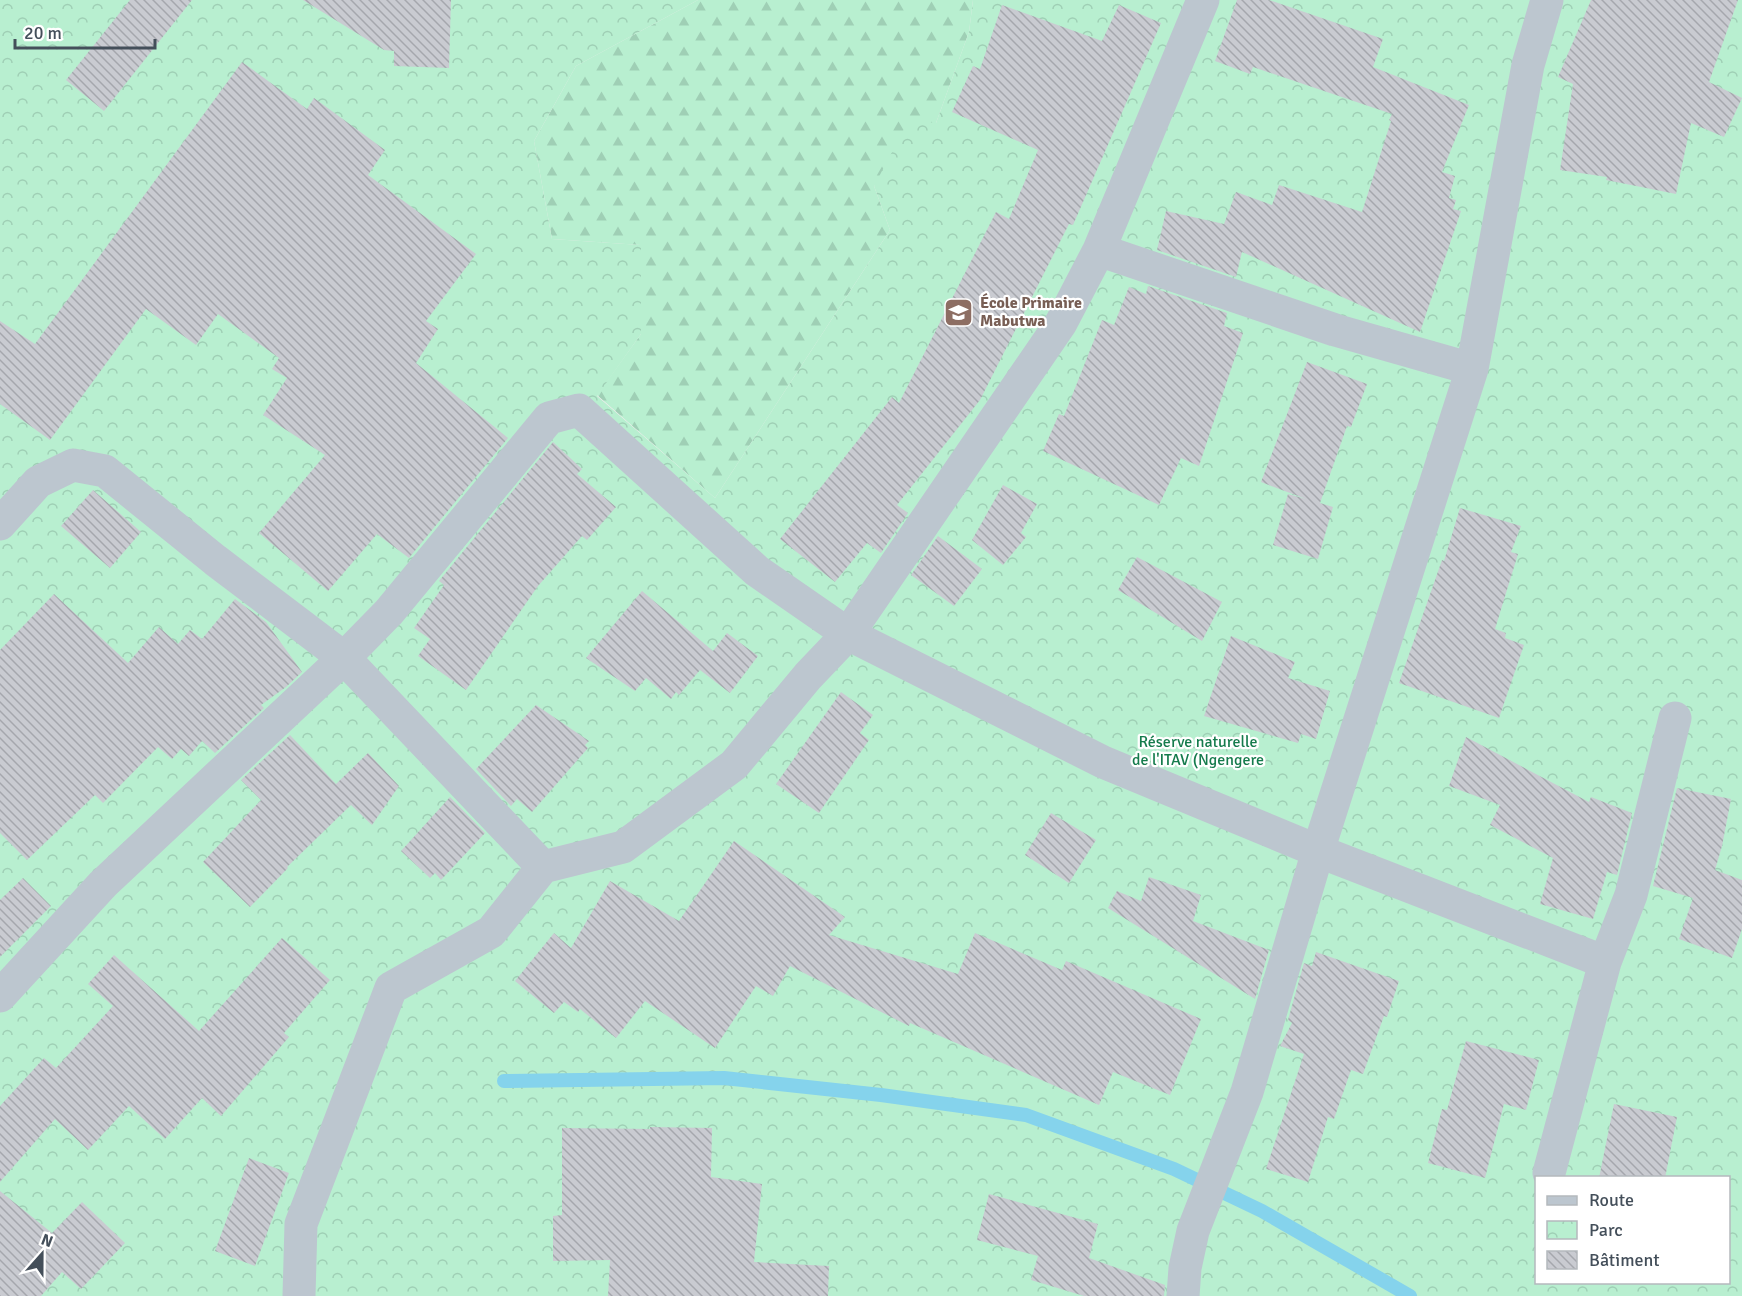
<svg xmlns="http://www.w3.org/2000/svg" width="1742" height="1296" font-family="Signika,sans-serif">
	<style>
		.forest { fill: url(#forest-firs) }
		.park { fill: url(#park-crowns); fill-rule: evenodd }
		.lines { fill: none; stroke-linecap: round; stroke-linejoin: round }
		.stream { stroke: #85d3ec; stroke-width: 14 }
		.building { fill: url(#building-back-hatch) }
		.street { stroke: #bcc6cf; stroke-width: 33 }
		.labels { text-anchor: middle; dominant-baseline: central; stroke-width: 4.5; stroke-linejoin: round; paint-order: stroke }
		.education-label { font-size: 16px; font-weight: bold; fill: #785e54; stroke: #fff; text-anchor: start }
		.park-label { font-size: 16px; fill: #157b4c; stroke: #fff }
	</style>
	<defs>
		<pattern id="forest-firs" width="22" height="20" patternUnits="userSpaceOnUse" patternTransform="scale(1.5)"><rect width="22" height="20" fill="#b8efd0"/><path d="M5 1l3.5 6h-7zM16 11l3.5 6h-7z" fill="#9fcfb5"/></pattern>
		<pattern id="park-crowns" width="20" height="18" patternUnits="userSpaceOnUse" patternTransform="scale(1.5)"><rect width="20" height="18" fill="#b8efd0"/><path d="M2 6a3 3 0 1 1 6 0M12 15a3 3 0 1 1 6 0" fill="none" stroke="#9fcfb5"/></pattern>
		<pattern id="building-back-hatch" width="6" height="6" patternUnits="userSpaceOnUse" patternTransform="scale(1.5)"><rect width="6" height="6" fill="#c9cbd1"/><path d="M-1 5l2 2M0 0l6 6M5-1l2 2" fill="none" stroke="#a5a7ad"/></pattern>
	</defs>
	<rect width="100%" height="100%" fill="#efecec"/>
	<path class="forest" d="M698 0H973L969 32 936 123 874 186 890 230 715 498 597 395 641 334 640 245 552 239 534 141 576 66Z"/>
	<path class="park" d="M0 0H698L576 66 534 141 552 239 641 245V334L597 396 715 498 890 230 874 186 909 120 936 123 969 32 973 0H1742V1296H0ZM1536 1178H1728V1282H1536Z"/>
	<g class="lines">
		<path class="stream" d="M504 1081 724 1078 881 1095 1026 1115 1174 1169 1262 1211 1410 1296"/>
	</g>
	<path class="building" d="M130 0H192L104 111 66 80Z
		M303 0H451L449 68 394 66V51L384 50Z
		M1237 0H1269L1383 39 1373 67 1469 105 1442 172 1455 176 1449 198 1456 200 1453 209 1461 211 1420 332 1242 252 1236 277 1157 250 1166 211 1224 224 1236 192 1272 205 1279 185 1362 212 1391 121 1389 120 1392 114 1253 67 1250 74 1215 61Z
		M1591 0H1738L1709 82 1742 98 1724 137 1691 123 1676 194 1606 180 1607 177 1560 170 1573 84 1558 77Z
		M1002 5 1102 41 1119 5 1161 23 1073 225 1069 224 980 400 897 505 908 513 881 553 867 543 835 582 780 539 892 397 899 403 996 212 1009 219 1038 150 952 112 973 66 980 69Z
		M242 62 307 109 314 98 385 150 368 175 476 254 426 321 438 329 416 363 508 438 409 558 377 534 328 591 259 533 325 455 263 415 287 378 272 369 279 358 218 314 196 345 146 309 50 440 0 404V321L35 344Z
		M1148 286 1227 313 1224 326 1243 333 1199 466 1181 458 1159 505 1043 451 1059 414 1064 416 1102 320 1114 325 1129 287 1146 294Z
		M1307 362 1367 384 1351 427 1347 426 1320 503 1333 507 1318 559 1273 545 1288 494 1306 499 1261 482Z
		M553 442 582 469 577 474 616 507 587 540 582 536 538 586 466 690 418 656 430 639 414 628 444 585 439 581Z
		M1003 485 1037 504 1021 533 1026 537 1003 565 972 540Z
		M93 490 141 532 110 568 61 526Z
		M1460 508 1521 526 1511 552 1518 554 1495 629 1506 633 1505 638 1524 645 1499 718 1399 683 1442 560 1444 561Z
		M938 536 982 569 954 606 911 575Z
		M1137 557 1222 602 1202 641 1118 590Z
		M642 591 713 651 727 633 758 656 730 693 700 670 679 695 676 692 671 699 646 678 635 691 586 658Z
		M54 594 128 663 159 627 178 644 190 630 202 639 235 599 266 622 302 672 286 687 261 705 264 708 215 753 202 741 189 756 181 749 172 759 158 747 103 803 95 795 27 860 0 833V650Z
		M1231 636 1295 662 1288 678 1330 691 1316 739 1301 734 1298 743 1204 716Z
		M841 692 873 715 860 733 869 740 819 813 776 784Z
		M536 705 589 741 585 745 588 748 532 812 517 799 511 806 476 769Z
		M290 735 336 784 368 753 399 786 372 825 351 805 287 867 288 868 250 907 203 862 261 800 241 780Z
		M1466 737 1589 802 1591 797 1632 813 1617 875 1607 872 1593 919 1540 904 1553 858 1490 825 1500 805 1449 786Z
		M1677 788 1731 799 1722 846 1715 870 1742 880V929L1732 958 1679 939 1693 898 1653 886Z
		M450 797 485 833 441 880 435 873 430 878 401 851Z
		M1051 813 1096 840 1069 883 1025 855Z
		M734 841 845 917 829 935 958 974 975 933 1062 970 1066 961 1201 1019 1170 1095 1113 1072 1099 1105 910 1023 909 1026 790 966 773 996 756 986 715 1048 645 1001 616 1038 580 1009 578 1012 564 1002 554 1013 515 981 554 933 571 948 610 881 679 921Z
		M1149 877 1201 895 1193 921 1269 950 1255 999 1108 908 1117 891 1141 901Z
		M23 878 51 906 0 957V900Z
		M282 938 330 980 284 1033 289 1037 221 1116 202 1098 165 1139 129 1106 88 1150 55 1119 0 1182V1106L44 1058 56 1068 113 1006 88 984 114 955 199 1031Z
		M1316 952 1399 981 1387 1017 1384 1016 1363 1074 1351 1070 1334 1119 1328 1117 1308 1182 1266 1169 1304 1054 1280 1046 1292 1023 1288 1020 1304 963 1312 966Z
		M1466 1041 1539 1060 1526 1110 1504 1104 1485 1178 1428 1163 1442 1109 1447 1110Z
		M1614 1104 1677 1117 1665 1178H1599Z
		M650 1127 712 1128 711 1177 762 1184 754 1262 829 1266 828 1296H608L610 1260 553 1261V1216L562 1215V1128L650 1129Z
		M249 1158 289 1173 255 1266 215 1251Z
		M0 1191 52 1233 82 1202 125 1243 81 1289 62 1272 41 1296H0Z
		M989 1194 1098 1224 1089 1258 1165 1285 1164 1296H1084L1031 1280 1038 1256 977 1240Z"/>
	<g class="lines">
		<path class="street" d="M1099 250 1335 330 1472 369
			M0 524 38 482 73 465 105 471 215 560 344 658 543 867
			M0 996 103 884 344 658 389 612 549 418 579 410 757 571 848 634 1103 762 1318 851 1605 962
			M1549 1173 1605 962 1631 895 1675 718
			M299 1296 301 1224 391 988 491 932 543 867 623 847 734 765 808 676 848 634 1061 323 1099 250 1203 0
			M1183 1296 1185 1268 1193 1231 1247 1092 1318 851 1472 369 1528 65 1547 0"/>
	</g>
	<defs>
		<symbol id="school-square" viewBox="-11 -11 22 22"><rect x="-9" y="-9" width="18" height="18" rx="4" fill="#8d6e63" stroke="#fff"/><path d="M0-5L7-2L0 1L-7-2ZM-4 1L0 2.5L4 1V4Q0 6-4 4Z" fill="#fff"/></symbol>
	</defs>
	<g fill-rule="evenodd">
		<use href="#school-square" x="942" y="296" width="33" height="33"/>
	</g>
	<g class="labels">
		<g class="education-label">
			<text x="980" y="303">École Primaire<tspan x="980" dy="18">Mabutwa</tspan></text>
		</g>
		<g class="park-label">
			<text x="1198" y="742">Réserve naturelle<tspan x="1198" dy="18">de l'ITAV (Ngengere</tspan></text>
		</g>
	</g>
	<rect x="1535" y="1176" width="195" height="108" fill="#ffffff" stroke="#b4b9bd" stroke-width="1.5"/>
	<rect x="1547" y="1196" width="30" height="9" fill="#bcc6cf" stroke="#b4b9bd" stroke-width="1.5"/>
	<text x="1589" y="1206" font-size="18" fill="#444f5a">Route</text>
	<rect x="1547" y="1221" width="30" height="18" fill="url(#park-crowns)" stroke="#b4b9bd" stroke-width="1.5"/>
	<text x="1589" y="1236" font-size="18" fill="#444f5a">Parc</text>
	<rect x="1547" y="1251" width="30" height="18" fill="url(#building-back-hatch)" stroke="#b4b9bd" stroke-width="1.5"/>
	<text x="1589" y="1266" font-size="18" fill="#444f5a">Bâtiment</text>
	<g transform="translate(42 1254) rotate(21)" stroke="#ffffff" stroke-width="4.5" paint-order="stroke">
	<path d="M0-4.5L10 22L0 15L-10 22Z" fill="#444f5a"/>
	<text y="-9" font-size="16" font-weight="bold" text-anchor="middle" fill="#444f5a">N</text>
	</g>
	<path d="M15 39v9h140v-9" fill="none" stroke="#444f5a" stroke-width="3"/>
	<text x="24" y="39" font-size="18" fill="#444f5a" stroke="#ffffff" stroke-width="4.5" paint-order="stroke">20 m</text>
</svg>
